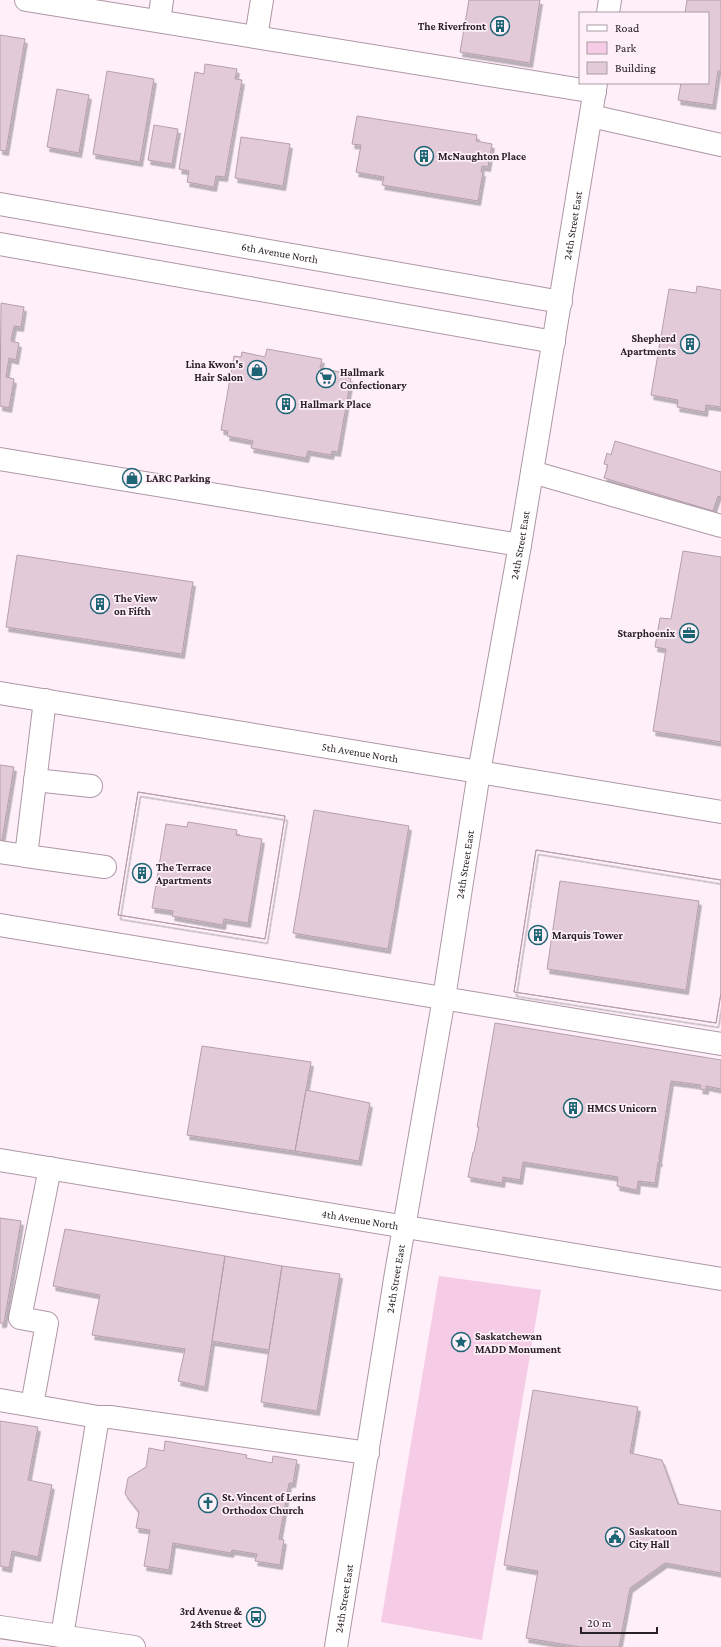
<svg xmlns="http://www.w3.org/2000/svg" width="721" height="1647" font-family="'Crimson Pro',serif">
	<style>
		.green { fill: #f6cbe6 }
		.building { fill: #e3cad9; stroke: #b69ead; fill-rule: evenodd; filter: url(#shadow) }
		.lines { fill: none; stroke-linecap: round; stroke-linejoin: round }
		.minor-casing { stroke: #ae97a5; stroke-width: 24 }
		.major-casing { stroke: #ae97a5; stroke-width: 24 }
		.minor { stroke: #fff; stroke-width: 22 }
		.major { stroke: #fff; stroke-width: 22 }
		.labels { text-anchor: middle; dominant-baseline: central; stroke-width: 3.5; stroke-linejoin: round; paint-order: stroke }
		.poi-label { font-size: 11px; font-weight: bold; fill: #2a2127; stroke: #feeff8; text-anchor: start }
		.street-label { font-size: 11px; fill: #2a2127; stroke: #feeff8 }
	</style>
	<defs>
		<filter id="shadow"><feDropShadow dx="2.5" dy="4.5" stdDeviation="0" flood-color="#0004"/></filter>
	</defs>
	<rect width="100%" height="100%" fill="#feeff8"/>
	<path class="green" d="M439 1276 541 1290 482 1640 381 1622Z"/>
	<path class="building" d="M469 0H540L530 63 460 52Z
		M687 0H721V71H718L713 105 678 100 681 83H708V13H685Z
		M0 35 25 39 6 151 0 150Z
		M205 64 237 69 235 79 242 80 225 177 216 176 214 187 187 182 189 171 179 169 195 72 204 74Z
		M107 71 154 79 140 162 93 154Z
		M57 89 89 95 79 153 47 147Z
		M357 116 477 135 476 141 492 144 488 167 482 166 481 172H483L478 201 382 185 384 177 356 172 361 145 352 144Z
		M154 125 178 129 172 164 148 160Z
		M241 137 290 144 283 186 235 178Z
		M697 286 721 290V407L706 405 705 412 677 407 678 400 651 395 669 289 696 293Z
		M1 303 24 307 21 327 14 326 11 341 19 343 16 360 9 358 6 377 14 379 9 408 0 406Z
		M267 349 322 359 320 368 345 373V377L351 378 338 452 332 451 331 455 308 451 306 458 251 448 253 441 227 436 228 431 221 430 234 356 241 357 242 352 265 357Z
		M615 441 721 472V497L718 496 713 511 604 478 608 465 604 464 607 453 611 455Z
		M683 551 721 557V742L653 731 666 649 655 647 660 618 671 619Z
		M17 555 193 582 182 654 6 627Z
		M0 765 14 767 2 840 0 839Z
		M138 792 285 816 265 939 118 915ZM188 822 237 830 236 835 262 839 248 923 224 919 223 925 172 916 173 911 152 908 166 824 187 827Z
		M138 792 285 816 265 939 118 915Z
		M314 810 409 826 388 949 293 933Z
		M536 850 721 880V993L716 1023 514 992ZM560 881 699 901 686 990 547 969Z
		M536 850 721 880V993L716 1023 514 992Z
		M495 1023 721 1060V1089L706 1086V1090L700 1089 701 1085 671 1081 659 1159 660 1162H658L655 1183 638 1181 637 1190 617 1186 618 1177 523 1162 520 1180 503 1177 502 1183 468 1177 473 1152H474L479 1127H477Z
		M202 1046 311 1062 295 1151 187 1135Z
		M306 1090 370 1103 359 1161 295 1151Z
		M0 1218 21 1221 4 1323H0Z
		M65 1229 225 1256 205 1387 178 1381 185 1349 92 1335 100 1295 53 1286Z
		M225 1256 282 1266 269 1350 212 1341Z
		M282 1266 340 1274 317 1411 261 1402Z
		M533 1390 638 1407 630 1453 662 1460 678 1504 721 1511V1573L665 1563 630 1588 619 1647H580L526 1638 538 1571 504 1565Z
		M0 1421 38 1427 28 1480 52 1485 38 1557 12 1551 9 1568 0 1566Z
		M165 1441 247 1455 246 1458 272 1463 273 1456 297 1460 293 1483H289L279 1539 284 1540 280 1565 255 1561 257 1554 232 1550 231 1553 173 1543 169 1570 144 1566 150 1530 136 1528 139 1512 125 1494 128 1478 146 1467 149 1448 164 1451Z"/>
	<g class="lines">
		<defs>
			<g id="minor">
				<path d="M26 0 595 92"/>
				<path d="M608 13 610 0"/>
				<path d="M159 21 162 0"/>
				<path d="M256 37 262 0"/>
				<path d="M591 116 721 145"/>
				<path id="s1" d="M0 204 561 302"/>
				<path d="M0 244 554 342"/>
				<path d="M0 459 520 545"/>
				<path d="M532 472 721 526"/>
				<path id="s2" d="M0 693 721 812"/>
				<path d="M35 780 91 786"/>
				<path d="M0 852 26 856 45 700"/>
				<path d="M26 856 105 867"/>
				<path d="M0 925 721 1044"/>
				<path d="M0 1400 98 1417H110L368 1453"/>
				<path d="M32 1405 47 1323 20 1318 50 1168"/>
				<path d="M62 1636 98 1417"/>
				<path id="s3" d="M336 1647 396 1273 444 998 479 772 520 545 596 83"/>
			</g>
			<g id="major">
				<path id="s4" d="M0 1160 721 1279"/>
				<path d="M0 1627 134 1647"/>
			</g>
		</defs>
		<use href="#minor" class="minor-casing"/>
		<use href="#major" class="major-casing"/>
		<use href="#minor" class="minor"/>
		<use href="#major" class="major"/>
	</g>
	<defs>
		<symbol id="building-ring" viewBox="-11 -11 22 22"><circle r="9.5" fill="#feeff8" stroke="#1d6474" stroke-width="1.5"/><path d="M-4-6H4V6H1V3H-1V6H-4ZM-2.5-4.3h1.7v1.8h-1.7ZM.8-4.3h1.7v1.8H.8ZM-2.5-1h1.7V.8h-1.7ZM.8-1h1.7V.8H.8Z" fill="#1d6474"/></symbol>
		<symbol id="shop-ring" viewBox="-11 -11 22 22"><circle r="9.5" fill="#feeff8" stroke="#1d6474" stroke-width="1.5"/><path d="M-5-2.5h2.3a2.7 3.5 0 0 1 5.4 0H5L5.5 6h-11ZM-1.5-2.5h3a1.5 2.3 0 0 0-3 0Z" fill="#1d6474"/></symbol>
		<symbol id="supermarket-ring" viewBox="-11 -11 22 22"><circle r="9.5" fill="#feeff8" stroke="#1d6474" stroke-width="1.5"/><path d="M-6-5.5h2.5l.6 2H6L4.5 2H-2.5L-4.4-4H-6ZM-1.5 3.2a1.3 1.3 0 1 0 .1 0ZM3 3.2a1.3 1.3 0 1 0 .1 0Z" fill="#1d6474"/></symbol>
		<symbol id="office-ring" viewBox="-11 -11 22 22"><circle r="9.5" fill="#feeff8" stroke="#1d6474" stroke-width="1.5"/><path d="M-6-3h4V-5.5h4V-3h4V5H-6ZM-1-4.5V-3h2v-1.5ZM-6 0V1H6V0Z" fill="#1d6474"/></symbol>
		<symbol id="sight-ring" viewBox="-11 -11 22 22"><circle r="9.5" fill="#feeff8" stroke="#1d6474" stroke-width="1.5"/><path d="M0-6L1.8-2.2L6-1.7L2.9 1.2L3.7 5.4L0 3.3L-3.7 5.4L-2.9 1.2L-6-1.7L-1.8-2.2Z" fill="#1d6474"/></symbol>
		<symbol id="church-ring" viewBox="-11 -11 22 22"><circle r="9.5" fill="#feeff8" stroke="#1d6474" stroke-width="1.5"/><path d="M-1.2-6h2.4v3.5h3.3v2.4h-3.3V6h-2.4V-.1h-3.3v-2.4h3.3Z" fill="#1d6474"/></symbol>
		<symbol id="civic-ring" viewBox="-11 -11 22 22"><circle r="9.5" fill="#feeff8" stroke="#1d6474" stroke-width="1.5"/><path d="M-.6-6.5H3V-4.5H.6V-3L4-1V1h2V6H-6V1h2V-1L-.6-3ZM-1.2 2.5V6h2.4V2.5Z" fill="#1d6474"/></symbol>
		<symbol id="bus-ring" viewBox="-11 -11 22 22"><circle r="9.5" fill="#feeff8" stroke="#1d6474" stroke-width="1.5"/><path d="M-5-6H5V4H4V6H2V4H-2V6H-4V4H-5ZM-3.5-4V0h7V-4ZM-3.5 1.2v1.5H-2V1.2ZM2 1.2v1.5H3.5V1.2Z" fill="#1d6474"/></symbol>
	</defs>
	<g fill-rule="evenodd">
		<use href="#building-ring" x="489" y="15" width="22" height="22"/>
		<use href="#building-ring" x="413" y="145" width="22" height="22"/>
		<use href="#building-ring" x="679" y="333" width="22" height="22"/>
		<use href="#shop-ring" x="246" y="359" width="22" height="22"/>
		<use href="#supermarket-ring" x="315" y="367" width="22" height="22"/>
		<use href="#building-ring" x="275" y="393" width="22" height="22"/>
		<use href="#shop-ring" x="121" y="467" width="22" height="22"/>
		<use href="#building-ring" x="89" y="593" width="22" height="22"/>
		<use href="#office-ring" x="678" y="622" width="22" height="22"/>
		<use href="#building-ring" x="131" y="862" width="22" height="22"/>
		<use href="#building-ring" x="527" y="924" width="22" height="22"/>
		<use href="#building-ring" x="562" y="1097" width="22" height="22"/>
		<use href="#sight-ring" x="450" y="1331" width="22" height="22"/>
		<use href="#church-ring" x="197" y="1492" width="22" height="22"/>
		<use href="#civic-ring" x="604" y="1526" width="22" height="22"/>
		<use href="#bus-ring" x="245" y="1606" width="22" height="22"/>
	</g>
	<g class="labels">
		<g class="poi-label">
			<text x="486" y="26" text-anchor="end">The Riverfront</text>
			<text x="438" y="156">McNaughton Place</text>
			<text x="676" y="338" text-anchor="end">Shepherd<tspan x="676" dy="13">Apartments</tspan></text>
			<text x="243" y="364" text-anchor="end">Lina Kwon's<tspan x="243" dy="13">Hair Salon</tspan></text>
			<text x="340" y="372">Hallmark<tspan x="340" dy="13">Confectionary</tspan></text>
			<text x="300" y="404">Hallmark Place</text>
			<text x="146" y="478">LARC Parking</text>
			<text x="114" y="598">The View<tspan x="114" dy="13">on Fifth</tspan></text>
			<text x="675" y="633" text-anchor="end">Starphoenix</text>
			<text x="156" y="867">The Terrace<tspan x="156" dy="13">Apartments</tspan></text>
			<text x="552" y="935">Marquis Tower</text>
			<text x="587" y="1108">HMCS Unicorn</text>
			<text x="475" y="1336">Saskatchewan<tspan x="475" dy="13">MADD Monument</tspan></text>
			<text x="222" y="1497">St. Vincent of Lerins<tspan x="222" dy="13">Orthodox Church</tspan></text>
			<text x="629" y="1531">Saskatoon<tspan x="629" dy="13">City Hall</tspan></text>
			<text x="242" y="1611" text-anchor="end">3rd Avenue &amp;<tspan x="242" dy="13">24th Street</tspan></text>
		</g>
		<g class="street-label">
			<text stroke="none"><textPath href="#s3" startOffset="1441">24th Street East</textPath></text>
			<text stroke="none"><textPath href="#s1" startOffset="284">6th Avenue North</textPath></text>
			<text stroke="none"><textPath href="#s3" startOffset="1117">24th Street East</textPath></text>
			<text stroke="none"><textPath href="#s2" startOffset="365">5th Avenue North</textPath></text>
			<text stroke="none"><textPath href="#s3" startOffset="793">24th Street East</textPath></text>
			<text stroke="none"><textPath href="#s4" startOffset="365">4th Avenue North</textPath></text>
			<text stroke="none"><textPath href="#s3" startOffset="373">24th Street East</textPath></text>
			<text stroke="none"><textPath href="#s3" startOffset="49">24th Street East</textPath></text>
		</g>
	</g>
	<rect x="579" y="12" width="130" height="72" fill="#feeff8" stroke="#a99da4"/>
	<rect x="587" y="25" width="20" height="6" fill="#ffffff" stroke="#a99da4"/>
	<text x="615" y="32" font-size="12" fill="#2a2127">Road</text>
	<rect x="587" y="42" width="20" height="12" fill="#f6cbe6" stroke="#a99da4"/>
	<text x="615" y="52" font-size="12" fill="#2a2127">Park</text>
	<rect x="587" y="62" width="20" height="12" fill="#e3cad9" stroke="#a99da4"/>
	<text x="615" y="72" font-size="12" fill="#2a2127">Building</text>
	<path d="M581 1627v6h76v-6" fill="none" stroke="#2a2127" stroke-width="2"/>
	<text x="587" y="1627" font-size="12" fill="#2a2127" stroke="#feeff8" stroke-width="3" paint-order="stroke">20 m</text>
</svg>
